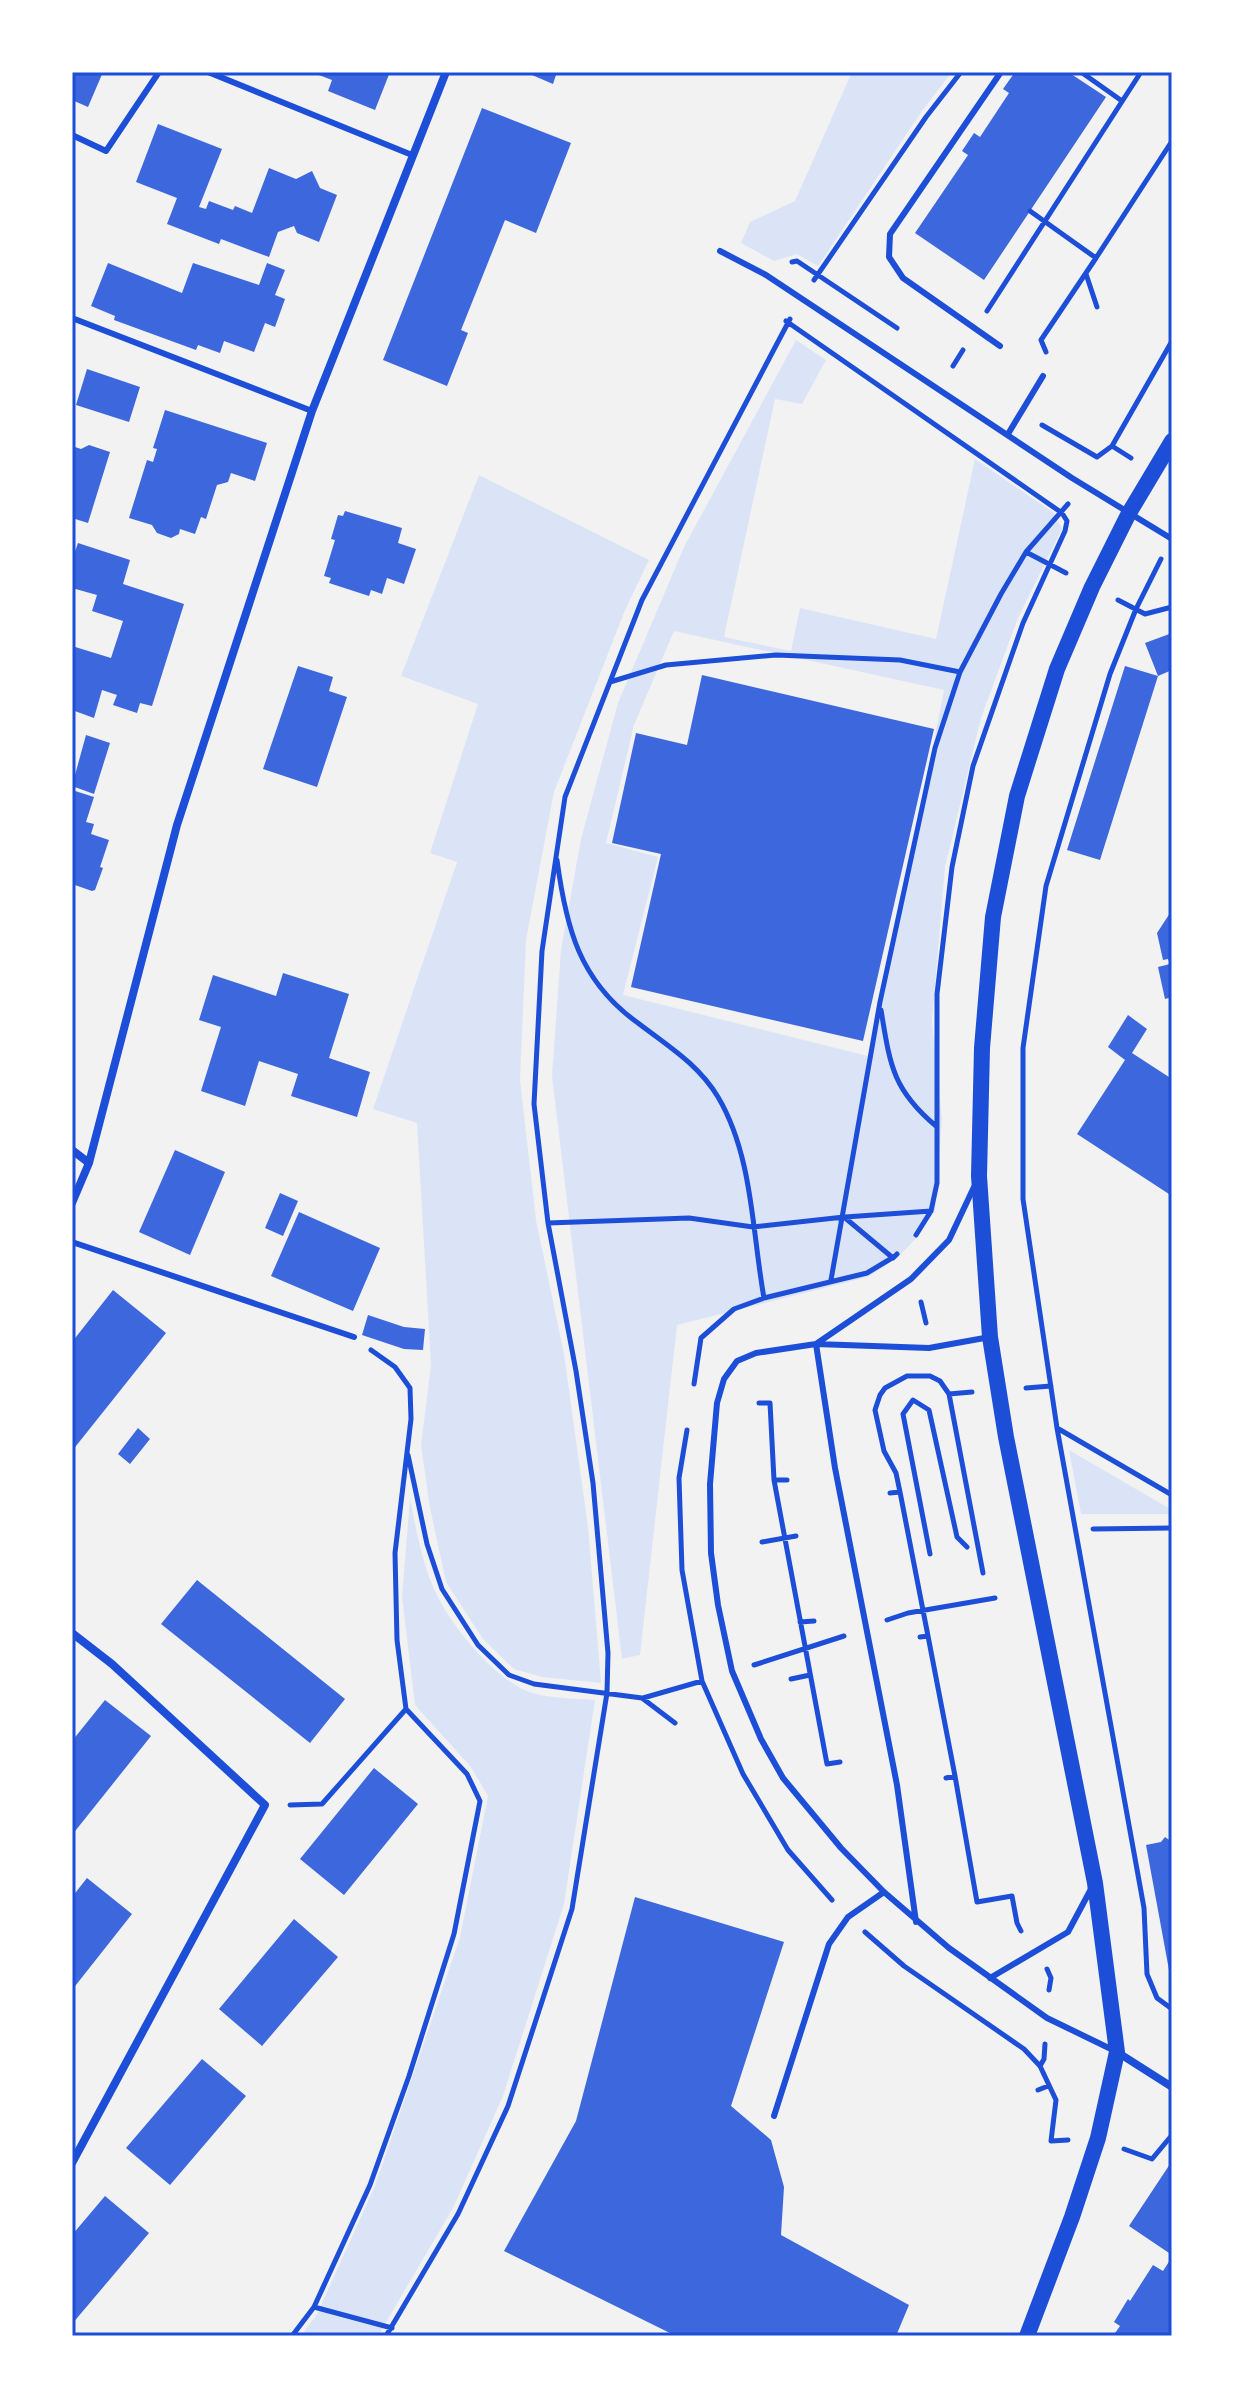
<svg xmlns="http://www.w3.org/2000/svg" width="1244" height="2408" font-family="Cabin,sans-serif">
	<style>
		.green { fill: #dbe4f7; fill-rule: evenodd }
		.building { fill: #3d67dc }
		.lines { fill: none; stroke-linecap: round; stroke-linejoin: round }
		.path { stroke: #1d4ed8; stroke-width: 5 }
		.service { stroke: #1d4ed8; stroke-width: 6 }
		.minor { stroke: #1d4ed8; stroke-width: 8 }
		.secondary { stroke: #1d4ed8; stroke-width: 16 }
		.neatline { fill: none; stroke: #1d4ed8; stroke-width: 3 }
	</style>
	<rect width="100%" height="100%" fill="#f2f2f2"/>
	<path class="green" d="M852 72H952L922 111 818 266 797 254 774 261 741 243 750 222 795 201Z
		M796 340 826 360 802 404 775 399 724 637 791 651 800 608 936 639 975 459 1054 513 1062 529 1018 618 981 718 945 867 932 1022 942 1119 935 1211 918 1236 898 1257 868 1277 677 1325 640 1655 622 1659 552 1076 561 950 581 839 618 703 684 547ZM674 631 944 690 872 1057 623 995 658 857 606 843 634 725Z
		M479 475 649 560 625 610 554 792 526 940 520 1080 536 1220 564 1354 588 1527 601 1683 542 1677 514 1669 483 1639 446 1582 430 1508 421 1445 431 1365 417 1123 373 1109 457 862 430 853 478 704 401 676Z
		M1069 1450 1172 1510V1514H1081Z
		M410 1498C416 1529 422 1564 436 1593 451 1626 498 1684 533 1693 552 1699 575 1698 595 1700L564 1904 503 2096 453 2208 378 2336H301L317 2314 375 2186 460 1937 488 1796 471 1767 415 1705 402 1597Z"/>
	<path class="building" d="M72 72H103L88 107 72 100Z
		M311 72H390L375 110 328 91 332 80Z
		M525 72H557L553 84Z
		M1015 72 1022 74 1068 72 1106 97 984 280 915 233 968 155 962 151 974 133 980 137 1009 93 1003 89Z
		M482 108 571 143 536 233 505 220 461 330 468 333 447 386 383 360Z
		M158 124 222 149 199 207 206 209 209 201 233 210 235 206 252 213 269 168 296 179 312 171 320 188 337 195 319 242 297 233 294 226 278 232 269 257 221 239 219 244 167 224 177 198 136 182Z
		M108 263 182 293 193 263 259 285 267 263 285 270 275 295 285 299 275 327 265 323 254 352 224 341 220 353 198 345 196 350 114 320 115 316 91 306Z
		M87 369 140 387 129 422 76 405Z
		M165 410 267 443 255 481 231 473 228 482 217 485 206 519 201 517 195 534 180 529 179 534 171 538 157 533 152 525 129 518 147 460 153 462 157 449 153 448Z
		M89 445 110 452 88 523 72 518V446L81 449Z
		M345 511 402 528 398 543 416 549 404 584 387 578 382 594 371 590 369 596 329 583 331 578 324 576 335 540 331 539 338 515 343 516Z
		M78 543 130 560 123 584 184 604 152 706 140 703 137 713 113 705 117 695 102 690 94 718 72 710V646L111 658 123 621 92 611 97 595 72 588V560Z
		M1172 633V670L1158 676 1100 860 1067 850 1125 666 1158 676 1145 643Z
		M298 666 333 677 329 691 347 697 317 787 263 769Z
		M702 675 934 729 863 1041 631 987 661 854 612 843 636 733 687 745Z
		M86 735 110 743 94 794 72 786Z
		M72 790 94 797 86 822 94 824 91 834 109 840 100 867 103 868 95 890 92 891 72 884Z
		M1172 910V997L1165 999 1158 967 1170 964 1168 959 1163 960 1157 933Z
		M283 973 349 994 329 1058 370 1072 357 1117 291 1096 298 1074 259 1061 245 1106 201 1091 221 1027 199 1020 213 975 276 996Z
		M1128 1015 1147 1029 1132 1053 1172 1079V1196L1077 1134 1125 1060 1108 1047Z
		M175 1150 225 1172 190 1255 139 1232Z
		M280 1193 298 1201 283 1236 265 1228Z
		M299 1212 380 1248 353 1311 271 1276Z
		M113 1290 166 1333 72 1451V1342Z
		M368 1315 404 1327 425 1329 423 1350 404 1349 362 1335Z
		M138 1428 150 1439 130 1464 118 1454Z
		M197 1580 345 1699 310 1743 161 1624Z
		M105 1700 151 1736 72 1835V1741Z
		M374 1768 418 1804 344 1895 300 1859Z
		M1165 1837 1172 1842V1969L1169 1970 1146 1845 1161 1842Z
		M87 1878 132 1914 72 1990V1897Z
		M635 1897 784 1942 731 2106 771 2140 784 2187 781 2235 909 2305 896 2336H676L504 2251 576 2121Z
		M294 1919 338 1957 262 2046 219 2009Z
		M202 2059 246 2096 170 2185 126 2148Z
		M1172 2161V2255L1129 2226Z
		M105 2196 149 2233 72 2324V2235Z
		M1172 2257V2336H1113L1120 2326 1114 2322 1128 2299 1130 2301 1153 2265 1163 2271Z"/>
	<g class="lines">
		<path class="path" d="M1081 72 1122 101
			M1030 211 1096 258 1172 141
			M792 262 797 261 897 328
			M1086 274 1097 307
			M814 280 926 117 961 72
			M987 311 1141 72
			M786 321 1062 513 1067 521 1065 531 1023 623 973 766 952 867 937 994V1183L931 1211 916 1235
			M1046 352 1041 340 1096 258
			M953 366 963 350
			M1042 425 1097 457 1112 446 1172 341
			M1112 446 1131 458
			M1026 552 1066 573
			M1161 559 1136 609 1110 674 1046 886 1023 1048V1199L1057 1428 1144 1908 1147 1974 1157 1998 1172 2009
			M1118 600 1145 614 1172 607
			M610 682 666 665 776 655 900 660 960 672
			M557 860C566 927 579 981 638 1023 668 1046 698 1064 718 1097 753 1156 752 1232 764 1298
			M881 1010C890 1064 892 1089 936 1126
			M845 1217 931 1211
			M548 1223 689 1218 753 1227 844 1217 893 1258 897 1254
			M831 1280 880 1002 935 748 960 672 1001 594 1026 552 1068 504
			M921 1302 926 1323
			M694 1384 701 1338 734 1309 764 1298 867 1273 892 1258
			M1026 1388 1051 1386
			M949 1394 972 1392
			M759 1403H770L774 1480 827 1764 840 1762
			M1057 1428 1172 1495
			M687 1430 679 1478 682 1570 702 1681 743 1774 788 1850 832 1900
			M408 1455 427 1544 442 1589 478 1645 509 1675 534 1684 642 1698 675 1723
			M774 1480H787
			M900 1492 896 1473 884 1451 875 1410 880 1395 885 1388 907 1376H930L940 1381 949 1394 983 1573
			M890 1493 900 1492 928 1636
			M1093 1529 1172 1528
			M762 1542 796 1536
			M930 1554 903 1414 913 1400 929 1410 957 1537 967 1547
			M887 1620 908 1613 995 1598
			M800 1622 814 1621
			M920 1637 928 1636 955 1776
			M754 1665 844 1636
			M791 1679 810 1675
			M643 1698 702 1681
			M946 1778 955 1776 977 1902 1012 1896 1017 1923 1021 1931
			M290 1805 322 1804 406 1709 397 1640 395 1553 411 1419 410 1388 395 1367 371 1350
			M865 1932 904 1966 1024 2049 1040 2066 1056 2100 1051 2141 1068 2140
			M1047 1969 1051 1978 1049 1990
			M1040 2066 1044 2059 1045 2044
			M1038 2090 1048 2086
			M1124 2149 1152 2159 1172 2135
			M314 2307 392 2328
			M292 2336 314 2307 370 2185 409 2076 454 1934 480 1801 467 1774 406 1709
			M386 2336 458 2214 508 2106 572 1909 607 1693 608 1653 593 1483 576 1371 548 1223 534 1104 542 951 565 797 642 600 790 319"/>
		<path class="service" d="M208 72 412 155
			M72 135 106 151 159 72
			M720 251 766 275 1072 478 1172 539
			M72 318 312 411
			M1000 346 903 278 889 257 890 234 1001 72
			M1008 434 1043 376
			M72 1242 354 1337
			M990 1337 929 1348 816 1344 756 1353 737 1361 724 1379 717 1403 710 1484 711 1553 718 1605 732 1671 761 1739 783 1778 841 1848 884 1892 949 1948 1047 2018 1113 2050
			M816 1344 835 1468 897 1785 916 1922
			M816 1344 911 1279 949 1240 974 1187
			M990 1978 1068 1932 1091 1889
			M774 2116 829 1944 848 1917 884 1892"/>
		<path class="minor" d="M72 1150 89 1163
			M72 1203 89 1163 177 825 312 411 446 72
			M72 1633 112 1664 265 1805 72 2163
			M1117 2052 1172 2087"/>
		<path class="secondary" d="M1027 2336 1072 2217 1098 2138 1117 2052 1095 1883 1006 1437 990 1337 979 1176 982 1048 993 917 1017 796 1057 669 1092 587 1129 513 1172 441"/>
	</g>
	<rect width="1244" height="2408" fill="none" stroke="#ffffff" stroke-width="148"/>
	<rect x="74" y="74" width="1096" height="2260" class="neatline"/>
</svg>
